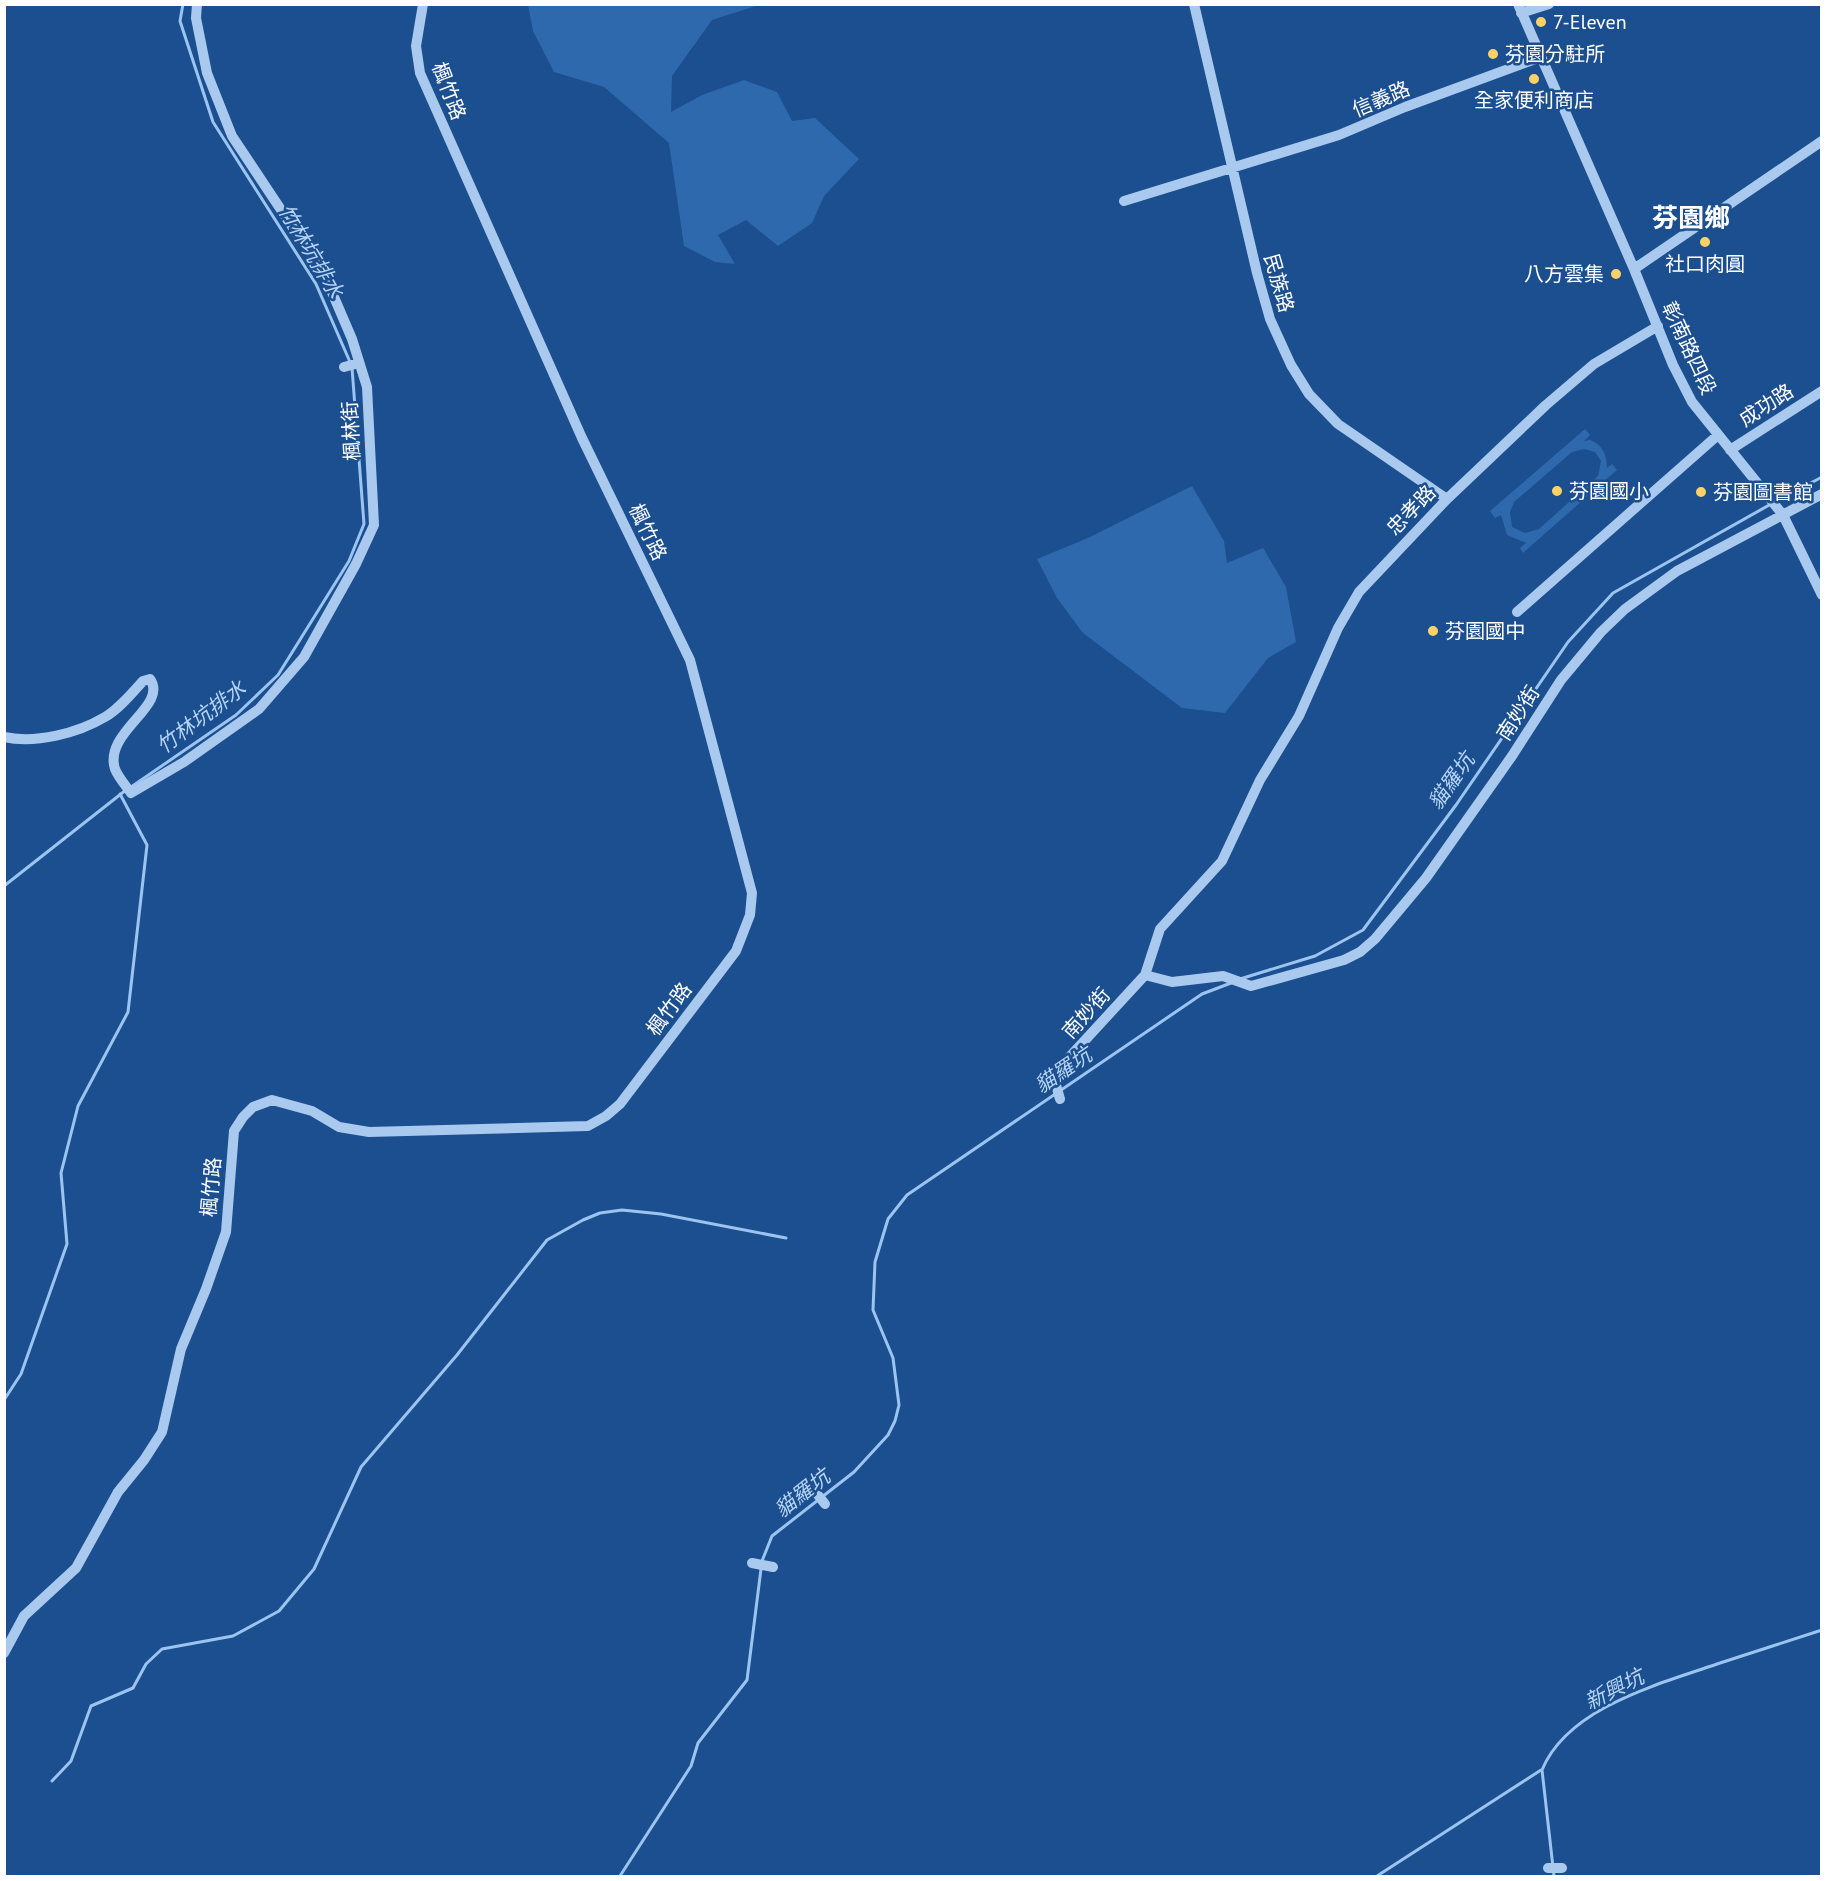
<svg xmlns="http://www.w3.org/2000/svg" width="1826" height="1881" font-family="'PT Sans','Noto Sans TC',sans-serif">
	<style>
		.green { fill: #2e69ad; fill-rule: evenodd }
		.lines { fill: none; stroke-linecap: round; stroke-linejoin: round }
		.stream { stroke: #9cc4f0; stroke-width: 3 }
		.minor { stroke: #a9c9ee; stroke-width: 10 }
		.poi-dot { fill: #ffd166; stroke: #1b4f8f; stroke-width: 2 }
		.labels { text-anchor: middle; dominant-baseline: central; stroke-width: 5; stroke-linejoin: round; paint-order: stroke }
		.poi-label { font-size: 20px; fill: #fff; stroke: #1b4f8f; text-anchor: start }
		.street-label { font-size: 20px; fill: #fff; stroke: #1b4f8f }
		.water-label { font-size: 21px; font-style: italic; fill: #b5d3f5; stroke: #1b4f8f }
		.district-label { font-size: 26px; font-weight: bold; fill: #fff; stroke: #1b4f8f }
	</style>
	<rect width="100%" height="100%" fill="#1b4f8f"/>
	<path class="green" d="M528 5H759L712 20 672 76 671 112 702 95 744 80 777 92 792 121 815 118 859 159 824 196 812 223 778 246 746 220 718 235 735 264 715 262 684 246 669 143 604 87 554 72 533 31Z
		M1585 429 1590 435 1584 441 1590 440C1603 445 1607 455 1607 468L1612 464 1617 470 1523 553 1520 548 1526 543 1507 535 1501 515 1495 518 1490 511ZM1584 449 1595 452 1601 461 1598 476 1539 529 1525 533 1512 527 1510 512 1514 502 1572 452Z
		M1192 486 1224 541 1227 563 1263 548 1286 587 1296 642 1268 658 1225 713 1182 708 1083 633 1057 598 1037 559 1088 538Z"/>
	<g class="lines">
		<path class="stream" d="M183 4 180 21 213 122 316 284 350 362
			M1777 501 1822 477
			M131 787 236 715 278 675 349 561 364 524 352 368
			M4 886 126 790
			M1240 979 1315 956 1363 930 1456 805 1568 642 1613 593 1771 504
			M4 1400 21 1374 67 1244 61 1173 78 1106 128 1012 147 845 120 794
			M52 1781 71 1761 91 1706 133 1688 146 1664 162 1649 233 1636 279 1611 314 1569 361 1467 457 1355 547 1240 583 1220 600 1213 622 1210 661 1214 786 1238
			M620 1876 691 1766 698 1743 747 1680 762 1561 772 1536 854 1472 888 1435 895 1421 899 1405 893 1358 873 1310 875 1262 888 1219 907 1195 1202 994 1231 983
			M1377 1876 1541 1770
			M1554 1876 1542 1770C1568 1707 1660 1684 1717 1664 1752 1653 1787 1641 1822 1630"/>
		<path class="minor" d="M1194 4 1257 273 1270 319 1291 365 1309 394 1338 424 1447 499
			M1518 4 1634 269 1673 365 1692 402 1783 515 1822 595
			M1521 13 1549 4
			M1124 201 1339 135 1405 107 1541 57
			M1634 269 1822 141
			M344 367 359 363
			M1730 450 1822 391
			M1517 612 1718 435
			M4 737C36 744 78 733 105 717 119 709 132 693 143 681L150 679C169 706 103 732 115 769 118 777 126 786 131 793L184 762 259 709 304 657 356 564 374 525 367 387 352 339 325 276 232 136 207 73 196 18 197 4
			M1145 975 1172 982 1223 976 1251 986 1344 960 1360 952 1375 939 1426 878 1512 756 1561 680 1601 632 1625 609 1677 571 1822 494
			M1060 1099 1053 1075 1145 975 1160 929 1222 861 1260 780 1299 716 1338 628 1359 592 1447 499 1546 405 1594 364 1658 326
			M814 1490 825 1504
			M752 1563 773 1567
			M4 1653 24 1616 76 1568 118 1492 144 1460 162 1432 181 1349 206 1289 226 1232 234 1131 243 1117 253 1107 272 1100 312 1111 339 1127 369 1132 588 1126 606 1116 620 1104 736 951 750 915 752 893 690 660 582 438 420 73 416 46 423 4
			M1548 1868H1562"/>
	</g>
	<g class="poi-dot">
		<circle cx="1541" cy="22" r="6"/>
		<circle cx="1493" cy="54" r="6"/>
		<circle cx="1534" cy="79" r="6"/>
		<circle cx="1705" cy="242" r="6"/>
		<circle cx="1616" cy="274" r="6"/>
		<circle cx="1557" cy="491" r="6"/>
		<circle cx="1701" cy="492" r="6"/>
		<circle cx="1433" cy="631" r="6"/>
	</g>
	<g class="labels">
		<g class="poi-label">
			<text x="1553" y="22">7-Eleven</text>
			<text x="1505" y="54">芬園分駐所</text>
			<text x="1534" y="100" text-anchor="middle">全家便利商店</text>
			<text x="1705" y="264" text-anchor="middle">社口肉圓</text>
			<text x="1604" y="274" text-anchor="end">八方雲集</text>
			<text x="1569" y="491">芬園國小</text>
			<text x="1713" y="492">芬園圖書館</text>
			<text x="1445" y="631">芬園國中</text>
		</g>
		<g class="street-label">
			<text transform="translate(449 91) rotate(69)">楓竹路</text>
			<text transform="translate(1381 99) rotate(-23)">信義路</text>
			<text transform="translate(1279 283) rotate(74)">民族路</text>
			<text transform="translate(1689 348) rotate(65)">彰南路四段</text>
			<text transform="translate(1766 405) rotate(-33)">成功路</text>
			<text transform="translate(351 431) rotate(-93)">楓林街</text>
			<text transform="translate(1411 510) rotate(-46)">忠孝路</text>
			<text transform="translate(648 532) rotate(64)">楓竹路</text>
			<text transform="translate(1518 713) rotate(-57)">南妙街</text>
			<text transform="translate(669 1009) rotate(-53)">楓竹路</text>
			<text transform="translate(1086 1013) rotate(-48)">南妙街</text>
			<text transform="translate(211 1187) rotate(-85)">楓竹路</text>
		</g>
		<g class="water-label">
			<text transform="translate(311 251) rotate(59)">竹林坑排水</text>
			<text transform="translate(201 717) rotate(-37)">竹林坑排水</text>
			<text transform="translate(1451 781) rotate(-55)">貓羅坑</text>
			<text transform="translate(1063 1070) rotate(-34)">貓羅坑</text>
			<text transform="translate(802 1493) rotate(-38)">貓羅坑</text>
			<text transform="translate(1614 1689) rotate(-27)">新興坑</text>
		</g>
		<g class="district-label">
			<text x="1691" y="217">芬園鄉</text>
		</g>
	</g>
	<rect width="1826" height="1881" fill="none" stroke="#ffffff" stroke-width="12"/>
</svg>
